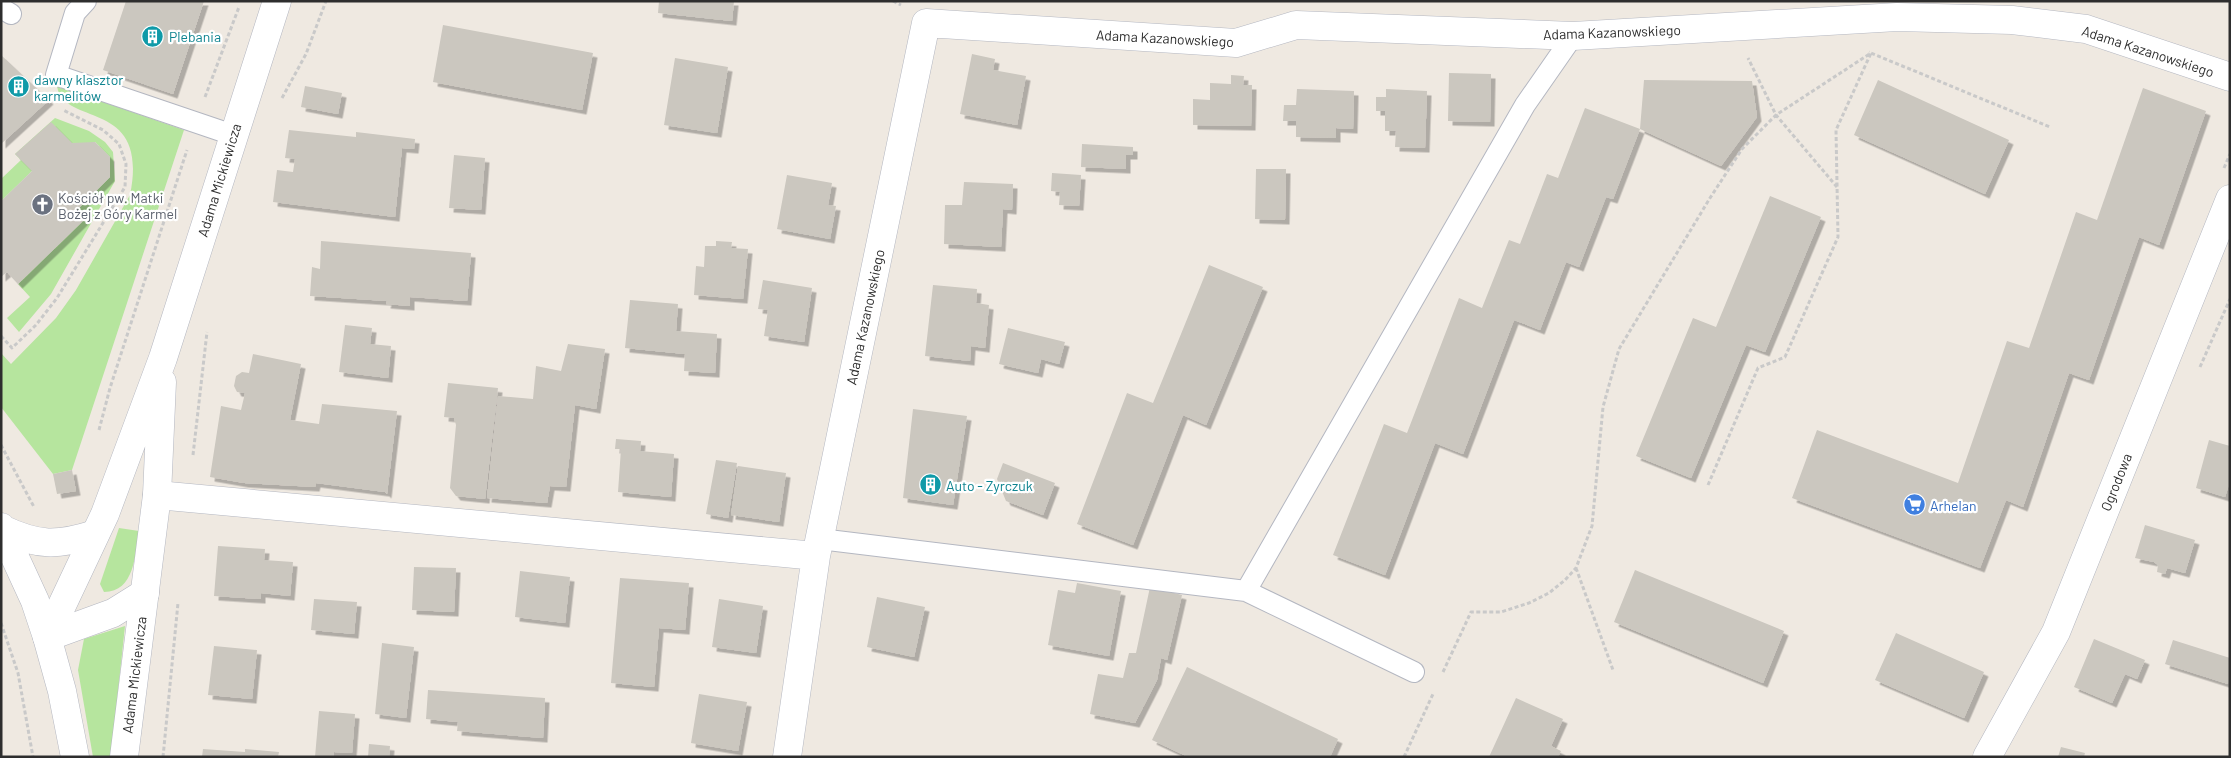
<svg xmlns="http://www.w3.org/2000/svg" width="2231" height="758" font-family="Barlow,sans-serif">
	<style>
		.green { fill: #b6e59e }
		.building { fill: #cbc7bf; filter: url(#shadow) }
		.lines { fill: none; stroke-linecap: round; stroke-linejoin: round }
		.service-casing { stroke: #b4b7c1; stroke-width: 22 }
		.minor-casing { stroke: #b4b7c1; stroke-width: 29 }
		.tertiary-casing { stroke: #b4b7c1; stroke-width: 29 }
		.secondary-casing { stroke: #b4b7c1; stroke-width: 29 }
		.path { stroke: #c9c9c9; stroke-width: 3; stroke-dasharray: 4 2.5; stroke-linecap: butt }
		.service { stroke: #fff; stroke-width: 20 }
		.minor { stroke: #fff; stroke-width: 28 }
		.tertiary { stroke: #fff; stroke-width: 28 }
		.secondary { stroke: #fff; stroke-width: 28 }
		.labels { text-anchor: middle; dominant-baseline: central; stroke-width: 4.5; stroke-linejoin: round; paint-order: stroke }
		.street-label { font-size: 14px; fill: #2e2e2e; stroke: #fff }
		.culture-label { font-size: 14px; fill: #0d838f; stroke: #fff; text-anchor: start }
		.worship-label { font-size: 14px; fill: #5b616d; stroke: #fff; text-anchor: start }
		.shop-label { font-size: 14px; fill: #366cbe; stroke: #fff; text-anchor: start }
	</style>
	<defs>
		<filter id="shadow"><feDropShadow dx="4.5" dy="4.5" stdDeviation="0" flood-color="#0004"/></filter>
	</defs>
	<rect width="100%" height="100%" fill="#efe9e1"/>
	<path class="green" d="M57 86 184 130 72 470 53 474 1 407V353L11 364 56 318 76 290 130 195C150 97 63 128 57 86Z
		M55 118 89 131 105 142 113 152 115 181 51 294 19 332 7 318 30 297 18 284 85 219 77 210 110 177V157L95 142 32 171 1 201V179L21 160 15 154Z
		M119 528 139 531C135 554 135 592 104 592L100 584Z
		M125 626 111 757H93L78 670 84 639Z"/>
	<path class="building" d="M126 1H204L173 94 103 70Z
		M659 1H734L732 21 658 13Z
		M443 25 593 53 582 110 433 82Z
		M972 54 995 59 993 70 1026 76 1017 125 960 114Z
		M1 55 49 100 1 144Z
		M675 58 728 67 717 133 664 125Z
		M1449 73 1491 74 1490 122 1448 121Z
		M1231 75 1244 76 1243 85H1252L1251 126 1193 125V99L1210 100V83L1231 84Z
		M1644 80 1752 81 1757 117 1721 166 1640 129Z
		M1878 80 2009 140 1985 194 1854 135Z
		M305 86 342 93 338 114 301 107Z
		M2143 88 2206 111 2159 245 2139 237 2089 380 2069 373 2023 507 2006 500 1980 568 1792 498 1817 430 1958 483 2007 341 2029 348 2076 212 2097 220Z
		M1297 89 1354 91 1353 129 1336 128V138L1296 137V121H1283L1284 105H1296Z
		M1386 89 1427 91 1425 148 1395 147 1396 131H1385V111H1376V97H1386Z
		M1585 108 1640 129 1613 199 1606 197 1579 267 1566 262 1540 330 1514 320 1463 454 1435 443 1385 575 1333 555 1384 424 1407 433 1459 298 1482 308 1509 240 1520 244 1547 174 1558 178Z
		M51 122 72 143 95 142 110 157V177L77 210 85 219 18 284 7 272 1 277V201L32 171 15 154Z
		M289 130 356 137V132L415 139 414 149 402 148 395 217 273 202 277 170 293 172 295 159 285 158Z
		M1082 144 1133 147V155H1126V169L1081 167Z
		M454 155 485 158 481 210 449 208Z
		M1256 169H1286L1285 220 1255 219Z
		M1052 173 1081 175 1079 206 1059 205 1060 192 1051 191Z
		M787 175 832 183 828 205 836 206 830 239 777 229Z
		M964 182 1013 184 1012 210 1003 209 1001 247 944 244 945 205H962Z
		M1770 196 1821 217 1765 352 1746 345 1691 478 1636 456 1693 318 1716 327Z
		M321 241 471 253 467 301 410 297V306L386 304 387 301 310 296 312 267 320 269Z
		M716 241 732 242 731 248 748 249 743 299 694 295 696 266 704 267 705 246H716Z
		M1209 265 1263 287 1206 425 1183 415 1133 545 1077 524 1127 393 1153 403Z
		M763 280 812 288 804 342 764 336 768 310 758 309Z
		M933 285 977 289 976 303 989 305 985 348 971 346 970 361 925 356Z
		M630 300 678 304 676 331 717 334 715 373 684 371 685 354 625 348Z
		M345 325 372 328 370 344 391 346 388 378 339 372Z
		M1008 328 1065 342 1059 364 1041 359 1038 373 999 364Z
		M568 344 605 349 596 409 575 405 566 487 550 486 547 503 487 498 498 396 533 399 536 366 561 371Z
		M253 354 301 364 290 420 319 424 322 404 397 411 387 494 385 492 316 483 315 487 244 483 210 477 221 406 241 410 245 393 237 392 234 386 236 376 242 372 249 373Z
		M448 383 498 388 485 499 456 496 450 488 456 425 454 418 444 417Z
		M913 409 967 416 953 505 903 498Z
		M616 439 641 441 640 451 674 454 671 497 618 492 621 449H615Z
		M2209 440 2230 446V481L2225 497 2196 488Z
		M716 460 737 463 728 518 706 514Z
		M1003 463 1055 483 1043 515 1006 501 997 479Z
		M738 466 786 473 779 522 731 515Z
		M72 470 76 491 57 494 53 474Z
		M2145 525 2195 540 2185 573 2167 568 2165 574 2157 572 2158 565 2154 562 2135 558Z
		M218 546 265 549 264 560 293 562 290 596 261 593V599L214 596Z
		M414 567 456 568 454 612 412 610Z
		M1635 570 1784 631 1763 683 1614 622Z
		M520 571 570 577 565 623 515 617Z
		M620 578 689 583 685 630 659 628 654 687 611 683Z
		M1077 583 1121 591 1109 656 1048 645 1058 590 1075 593Z
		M1150 587 1182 595 1167 660 1161 658 1157 680 1135 723 1090 714 1098 674 1123 678 1129 653H1136Z
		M877 597 925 607 914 657 867 647Z
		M314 599 357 602 354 634 311 630Z
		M719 599 763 606 756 653 712 647Z
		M1896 633 1984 672 1964 718 1875 680Z
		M2094 639 2145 660 2137 679 2125 674 2112 703 2074 687Z
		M2173 640 2230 658 2228 684 2165 664Z
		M382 643 414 647 406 718 375 714Z
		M214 646 257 650 252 699 208 695Z
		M1187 667 1338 739 1330 757H1184V755L1152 740Z
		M428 690 545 698 543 738 457 731 458 722 426 719Z
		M699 694 747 702 738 751 691 743Z
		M1516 698 1563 719 1551 746 1561 751 1558 757H1489Z
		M319 711 355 714 352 753 334 752V757H315Z
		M369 744 390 746 389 757H368Z
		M2061 747 2085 753 2084 757H2058Z
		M203 749 245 752V749L279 752 278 757H202Z"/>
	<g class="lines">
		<defs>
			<path id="service" d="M86 1 75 13 56 75 233 135
				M1 8 11 14
				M820 539 1246 591 1414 672
				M1246 591 1525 105 1573 36"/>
			<path id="minor" d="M157 495 816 556
				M787 757 816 556 926 23 1236 43 1296 25 1573 36 1897 17 2012 20 2086 29 2230 77
				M1987 757 2056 632 2230 199"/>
			<path id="tertiary" d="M1 527 35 601 47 637 113 613 145 593
				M2 529C38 546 57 546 95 534"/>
			<path id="secondary" d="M75 757 62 691 47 637 105 514 163 358 277 1
				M124 757 157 495 162 382"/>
		</defs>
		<use href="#service" class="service-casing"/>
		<use href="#minor" class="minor-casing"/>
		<use href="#tertiary" class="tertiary-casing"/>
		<use href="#secondary" class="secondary-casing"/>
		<path class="path" d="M893 1 901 5
			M205 97 239 7
			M282 98 306 54 326 1
			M2224 168 2230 154
			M1837 187 1776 115 1871 53 2050 127
			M1 336 12 348 36 325 57 298 125 187 126 164 119 144 103 130 63 110
			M2200 367 2230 299
			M99 430 110 388 187 150
			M1 445 34 507
			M193 455 207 332
			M1708 485 1758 368 1785 357 1838 237 1836 130 1871 53 1869 52
			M1576 568 1613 670
			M1 623 18 673 33 757
			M1443 672 1471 612H1501L1529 603 1549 593 1565 580 1576 568 1592 526 1603 407 1619 349 1710 198 1742 149 1776 115 1748 58
			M163 757 178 603
			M1404 757 1433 694"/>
		<use href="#service" class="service"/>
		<use href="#minor" class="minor"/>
		<use href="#tertiary" class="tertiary"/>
		<use href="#secondary" class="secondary"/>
	</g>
	<defs>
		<symbol id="building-disc" viewBox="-11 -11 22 22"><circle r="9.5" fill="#0f9aa8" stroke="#fff"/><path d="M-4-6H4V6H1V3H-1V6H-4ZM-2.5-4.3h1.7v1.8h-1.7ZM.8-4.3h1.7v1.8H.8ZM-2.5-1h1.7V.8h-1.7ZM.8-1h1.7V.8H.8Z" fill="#fff"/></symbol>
		<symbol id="church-disc" viewBox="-11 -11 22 22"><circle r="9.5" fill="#6b7280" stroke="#fff"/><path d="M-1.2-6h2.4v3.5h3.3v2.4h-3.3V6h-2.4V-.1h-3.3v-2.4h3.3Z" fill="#fff"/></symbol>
		<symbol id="supermarket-disc" viewBox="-11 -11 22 22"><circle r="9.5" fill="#3f7fe0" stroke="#fff"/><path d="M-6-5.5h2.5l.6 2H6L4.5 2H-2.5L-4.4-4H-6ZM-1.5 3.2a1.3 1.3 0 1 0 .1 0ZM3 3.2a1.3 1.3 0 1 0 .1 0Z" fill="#fff"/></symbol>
	</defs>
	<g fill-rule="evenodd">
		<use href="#building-disc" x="140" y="24" width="25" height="25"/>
		<use href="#building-disc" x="6" y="74" width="25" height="25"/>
		<use href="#church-disc" x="30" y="192" width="25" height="25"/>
		<use href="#building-disc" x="918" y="472" width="25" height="25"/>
		<use href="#supermarket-disc" x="1902" y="492" width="25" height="25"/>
	</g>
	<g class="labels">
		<g class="street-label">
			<text transform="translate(1612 32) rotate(-2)">Adama Kazanowskiego</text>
			<text transform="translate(1165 38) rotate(3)">Adama Kazanowskiego</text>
			<text transform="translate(2148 51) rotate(18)">Adama Kazanowskiego</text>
			<text transform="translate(219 180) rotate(-73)">Adama Mickiewicza</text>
			<text transform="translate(865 317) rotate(-78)">Adama Kazanowskiego</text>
			<text transform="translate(2116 482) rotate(-68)">Ogrodowa</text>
			<text transform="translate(134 675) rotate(-83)">Adama Mickiewicza</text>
		</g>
		<g class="culture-label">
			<text x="169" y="36">Plebania</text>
			<text x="34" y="79">dawny klasztor<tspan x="34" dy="16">karmelitów</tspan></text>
			<text x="946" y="485">Auto - Zyrczuk</text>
		</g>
		<g class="worship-label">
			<text x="58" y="197">Kościół pw. Matki<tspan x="58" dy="16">Bożej z Góry Karmel</tspan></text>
		</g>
		<g class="shop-label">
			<text x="1930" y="505">Arhelan</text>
		</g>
	</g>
	<rect width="2231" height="758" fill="none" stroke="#2e2e2e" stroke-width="5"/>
</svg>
